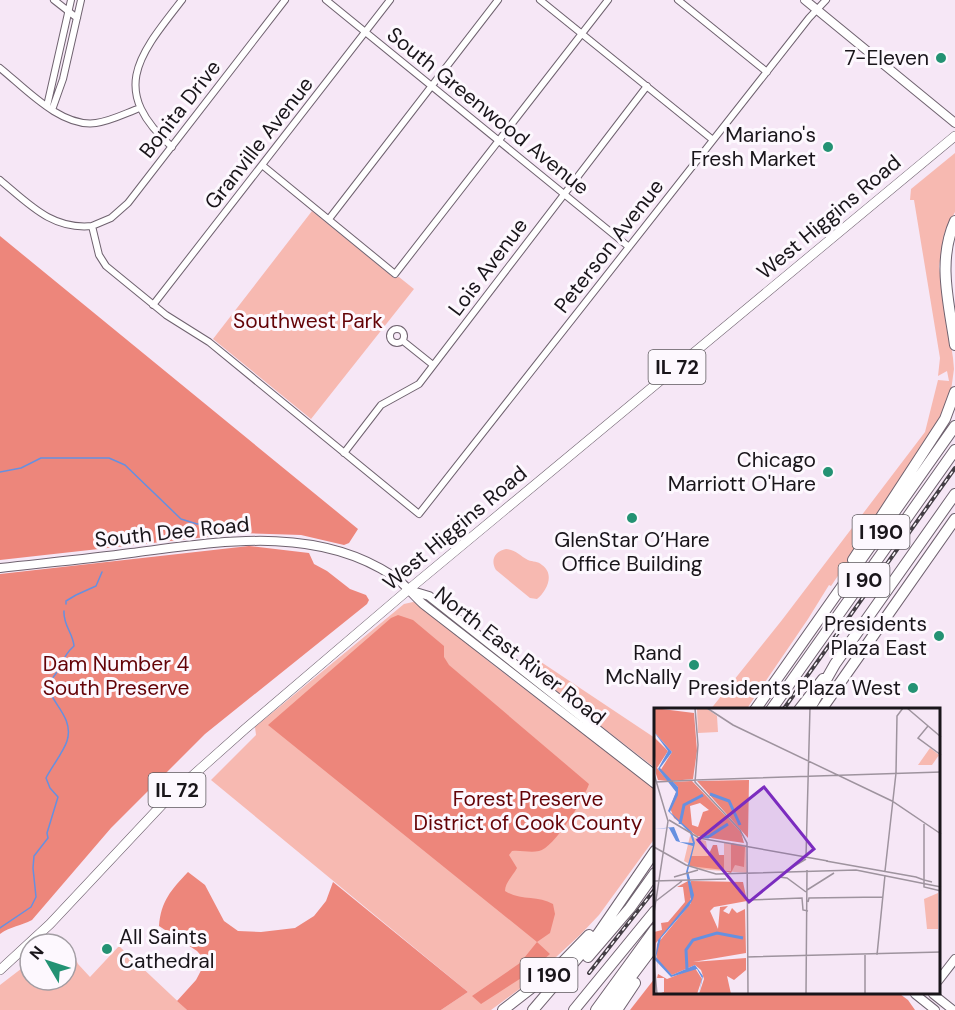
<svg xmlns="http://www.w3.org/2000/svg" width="955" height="1010" font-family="'DM Sans',sans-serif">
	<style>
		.green { fill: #f7b9b1 }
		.forest { fill: #ed867b }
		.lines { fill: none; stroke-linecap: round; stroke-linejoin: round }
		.stream { stroke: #6690e0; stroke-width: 1.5 }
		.street-casing { stroke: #6f626f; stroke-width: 8 }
		.secondary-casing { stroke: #6f626f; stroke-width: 10 }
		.primary-casing { stroke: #6f626f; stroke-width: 10 }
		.highway-casing { stroke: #6f626f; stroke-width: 12 }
		.street { stroke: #fff; stroke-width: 6 }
		.secondary { stroke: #fff; stroke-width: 8 }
		.primary { stroke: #fff; stroke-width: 9 }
		.highway { stroke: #fff; stroke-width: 10 }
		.rail-casing { stroke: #443e45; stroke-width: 4 }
		.rail { stroke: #fdf8fe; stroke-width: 1.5; stroke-dasharray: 4.5; stroke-linecap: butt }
		.poi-dot { fill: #239273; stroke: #fdf8fe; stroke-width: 2 }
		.labels { text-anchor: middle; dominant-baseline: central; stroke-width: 6; stroke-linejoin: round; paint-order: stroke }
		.shield { fill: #fdf8fe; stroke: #5d595e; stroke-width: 1.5 }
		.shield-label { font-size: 20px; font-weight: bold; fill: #19151a }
		.poi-label { font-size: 21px; fill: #19151a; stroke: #fdf8fe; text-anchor: end }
		.street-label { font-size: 21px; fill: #19151a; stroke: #fdf8fe }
		.park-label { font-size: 21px; fill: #640307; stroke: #fdf8fe }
		.inset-river { fill: none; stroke: #6690e0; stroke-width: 3 }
		.inset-road { fill: none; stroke: #9e939e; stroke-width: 1.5 }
		.view { fill: #7b2cbf; fill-opacity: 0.15; stroke: #7b2cbf; stroke-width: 3 }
		.inset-edge { fill: none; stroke: #19151a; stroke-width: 3 }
	</style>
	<rect width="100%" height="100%" fill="#f6e7f6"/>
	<path class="green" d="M955 153V212L944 234 939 267 953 358 954 369 950 398 946 409 878 517 831 586 829 585 808 619 746 710H710L782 620 925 432 938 380 949 381 947 371 938 376 940 358 914 200H910L911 189Z
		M312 211 394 278 399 277 414 289 311 419 213 339Z
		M506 549C516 550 520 556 528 560 533 562 538 561 542 565 555 574 547 591 537 599L530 598 496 570C490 560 495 551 506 549Z
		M413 602 418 603 487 660 655 789V838L599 915 581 934 529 982 491 1010H441L468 992 211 780 256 735 255 727 404 604Z
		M532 656 655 738V768L525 667V663Z
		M68 943 78 964 90 977 119 946 187 1010H0V985L30 962V980H66V944H62Z"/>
	<path class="forest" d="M0 236 358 529 349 543 344 545 301 535 242 533 0 560Z
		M249 546 309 553 314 564 327 571 350 589 366 595 369 600 367 604 205 734 111 828 32 920C21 926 11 926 0 934V574Z
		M398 615 413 620 444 646V657L449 665 589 784C584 799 554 848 539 851 530 853 521 850 512 851L509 855 517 868C513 876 505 882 505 891 520 901 538 895 553 904L555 914 550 933 537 942 550 954 526 975 481 1004 472 996 520 963 537 942 268 725 391 618Z
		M188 872 205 885 224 921 238 931 261 932 295 928 314 916 326 901 333 882 468 992 441 1010H187L177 1001 196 980 206 961 197 951 159 926C161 901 171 890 188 872Z
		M655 978V994H900L908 1000 915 1010H630Z"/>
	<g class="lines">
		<path class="stream" d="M0 472 21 468 41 458H109L125 465 181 519 197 524 215 523
			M66 604V601L76 595 96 586 102 572
			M0 928 31 907 36 897 33 868 34 856 48 838 47 833 58 797 50 788 46 778C51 768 64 751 67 741 75 716 47 700 49 685 51 679 56 674 59 669 64 659 66 653 74 646 73 633 63 625 64 611"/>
		<defs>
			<path id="street" d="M54 0 77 18
				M326 0 629 247
				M540 0 713 140
				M678 0 767 72
				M0 68C25 88 61 128 96 123 111 121 126 113 140 108
				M47 106 71 0
				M52 110 63 79 81 0
				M172 147C108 90 139 55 182 0
				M262 165 395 274 608 0
				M0 180C29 204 52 230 92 226L99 255 106 266 166 315 209 342 419 514 809 18 826 0
				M329 219 498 0
				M92 226 111 218 128 203 285 0
				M153 305 390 0
				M390 336a7 7 0 1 1 14 0a7 7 0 1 1-14 0Z
				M403 341 433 365
				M344 453 381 405 419 384 647 86"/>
			<path id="secondary" d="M805 0 955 123
				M0 568C44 563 88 559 131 553 218 542 315 524 393 576 404 583 413 595 423 604L655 784
				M409 590 429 596 655 775
				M938 981 955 959
				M915 994 935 1010
				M933 994 953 1010"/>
			<path id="primary" d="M0 970 50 924 172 794 245 729 408 590 955 136"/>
			<path id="highway" d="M955 221C937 261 949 303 955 345
				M853 560 945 419 955 392
				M755 710 955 426
				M771 710 955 450
				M799 710 823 679
				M809 710 835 664 955 494
				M821 710 955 519
				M588 957 630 908 655 873
				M503 1010 557 968 589 935
				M533 1010 598 934 655 851
				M574 1010 655 911
				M596 1010 655 929
				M606 1010 655 945
				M617 1010 635 983"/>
		</defs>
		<use href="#street" class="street-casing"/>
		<use href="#secondary" class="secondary-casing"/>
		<use href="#primary" class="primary-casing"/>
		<use href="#highway" class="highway-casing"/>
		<use href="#street" class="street"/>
		<use href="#secondary" class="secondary"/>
		<use href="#primary" class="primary"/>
		<use href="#highway" class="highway"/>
		<defs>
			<path id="rail" d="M783 710 955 468
				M589 973 655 889"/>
		</defs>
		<use href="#rail" class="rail-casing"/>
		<use href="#rail" class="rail"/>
	</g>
	<g class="poi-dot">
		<circle cx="941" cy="58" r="6"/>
		<circle cx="828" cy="147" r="6"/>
		<circle cx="828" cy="472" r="6"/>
		<circle cx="632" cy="518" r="6"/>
		<circle cx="939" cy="636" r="6"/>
		<circle cx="694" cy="665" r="6"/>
		<circle cx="913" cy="688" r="6"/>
		<circle cx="107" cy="949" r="6"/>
	</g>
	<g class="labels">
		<g class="shield">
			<rect x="648.5" y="350" width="57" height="34" rx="4.5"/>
			<rect x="852.5" y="515" width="57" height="34" rx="4.5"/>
			<rect x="838.5" y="563" width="51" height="34" rx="4.5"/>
			<rect x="148.5" y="773" width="57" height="34" rx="4.5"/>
			<rect x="520.5" y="958" width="57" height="34" rx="4.5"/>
		</g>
		<g class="shield-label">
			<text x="677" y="367">IL 72</text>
			<text x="881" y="532">I 190</text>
			<text x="864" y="580">I 90</text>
			<text x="177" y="790">IL 72</text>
			<text x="549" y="975">I 190</text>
		</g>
		<g class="poi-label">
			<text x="929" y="58">7-Eleven</text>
			<text x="816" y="135">Mariano's<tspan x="816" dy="24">Fresh Market</tspan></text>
			<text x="816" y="460">Chicago<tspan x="816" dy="24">Marriott O'Hare</tspan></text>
			<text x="632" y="540" text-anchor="middle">GlenStar O’Hare<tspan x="632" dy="24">Office Building</tspan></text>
			<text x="927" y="624">Presidents<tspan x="927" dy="24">Plaza East</tspan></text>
			<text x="682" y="653">Rand<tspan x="682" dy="24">McNally</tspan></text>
			<text x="901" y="688">Presidents Plaza West</text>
			<text x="119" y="937" text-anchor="start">All Saints<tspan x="119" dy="24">Cathedral</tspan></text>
		</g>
		<g class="street-label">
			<text transform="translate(180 109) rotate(-52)">Bonita Drive</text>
			<text transform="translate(488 111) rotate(39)">South Greenwood Avenue</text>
			<text transform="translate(259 143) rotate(-52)">Granville Avenue</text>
			<text transform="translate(829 217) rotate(-40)">West Higgins Road</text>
			<text transform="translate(609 246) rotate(-52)">Peterson Avenue</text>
			<text transform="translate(488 267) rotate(-53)">Lois Avenue</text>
			<text transform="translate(455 528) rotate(-40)">West Higgins Road</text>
			<text transform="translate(172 532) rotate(-6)">South Dee Road</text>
			<text transform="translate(520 656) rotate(38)">North East River Road</text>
		</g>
		<g class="park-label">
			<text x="308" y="321">Southwest Park</text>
			<text x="116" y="664">Dam Number 4<tspan x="116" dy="24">South Preserve</tspan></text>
			<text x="528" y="799">Forest Preserve<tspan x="528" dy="24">District of Cook County</tspan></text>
		</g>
	</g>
	<g transform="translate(654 708)">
		<rect width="286" height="286" fill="#f6e7f6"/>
		<path d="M43 0H52L63 8 64 24 44 25ZM276 40 285 47 278 57H264ZM36 128 52 133 54 147 70 161V134L92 137 93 165 44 161 30 153ZM284 185V221H273L270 191Z" fill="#f7b9b1"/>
		<path d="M0 0 40 5 43 43 39 71 18 73 6 63 18 44 0 24ZM0 29 14 43 3 60 14 73 4 72 2 66ZM95 72 94 130 43 73ZM38 73 87 124 90 135 43 128 20 110 16 100 24 79 19 74ZM46 95 55 102 49 104 44 119 38 117 36 98ZM77 135 91 139 90 159 81 157 77 165 70 163H77ZM59 137H63L65 147H70V162L35 158 37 148H54ZM34 173 38 186 35 196 2 235 4 263 0 224 8 222 7 215 14 214 31 194 29 179H23ZM37 173 89 174 93 193 60 199 56 203 64 221 66 199 74 198 69 203 75 206 78 200 83 205 91 201 92 245 39 254 92 250V262L80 272 73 268 77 286H45L50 271 47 262 41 257 18 267 3 252V236L37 195ZM41 260 48 271 43 286H4L10 284V270H3L4 266 13 271Z" fill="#ed867b" fill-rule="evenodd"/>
		<path d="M0 24 18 44 6 60 24 79V87L16 104 38 124 41 135 34 163 40 187 39 191 35 198 7 230 2 249 18 267 41 257 49 268 45 286 48 270 43 261 17 269 1 252 4 232 37 191 32 164 39 138 22 133 15 120 0 121 20 119 26 134 39 135 36 125 14 103 22 84 4 61 14 43Z" fill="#6690e0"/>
		<path class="inset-river" d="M56 86 75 93 86 117M26 116 30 97 49 87M48 128 54 129 74 116M33 261 32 242 39 232 63 225 89 230"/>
		<path class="inset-road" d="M41 0 44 37 41 74 86 122 93 135 94 286M53 0 79 17 238 93 287 126M253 0 287 29M274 18 264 30 287 47M0 66 14 113 0 205M42 72 287 64M2 74 41 72M15 112 45 130 174 153M270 116V172L278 174M0 139 32 157 62 166 202 162 287 179M152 149 156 0M172 153 262 169 270 172V179L287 183M132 163 152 151M231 163 242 65 243 8 249 0M20 169 44 162M125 169 133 170 152 184M0 173 72 171M153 182 180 165M93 192 148 190 149 202 154 203M2 193 28 173M154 194 155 190 229 189M223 247 231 167M93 249 287 244M0 254 3 286M152 286 153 162M211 286V247"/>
		<path class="view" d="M110 79 160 141 95 194 44 132Z"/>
		<rect width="286" height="286" class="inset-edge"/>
	</g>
	<g transform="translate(48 962) rotate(309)"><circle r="28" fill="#fdf8fe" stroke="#a29da3" stroke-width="1.5"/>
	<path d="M0-4.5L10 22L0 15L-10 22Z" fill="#239273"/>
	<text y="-9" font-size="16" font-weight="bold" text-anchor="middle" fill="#19151a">N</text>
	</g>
</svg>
